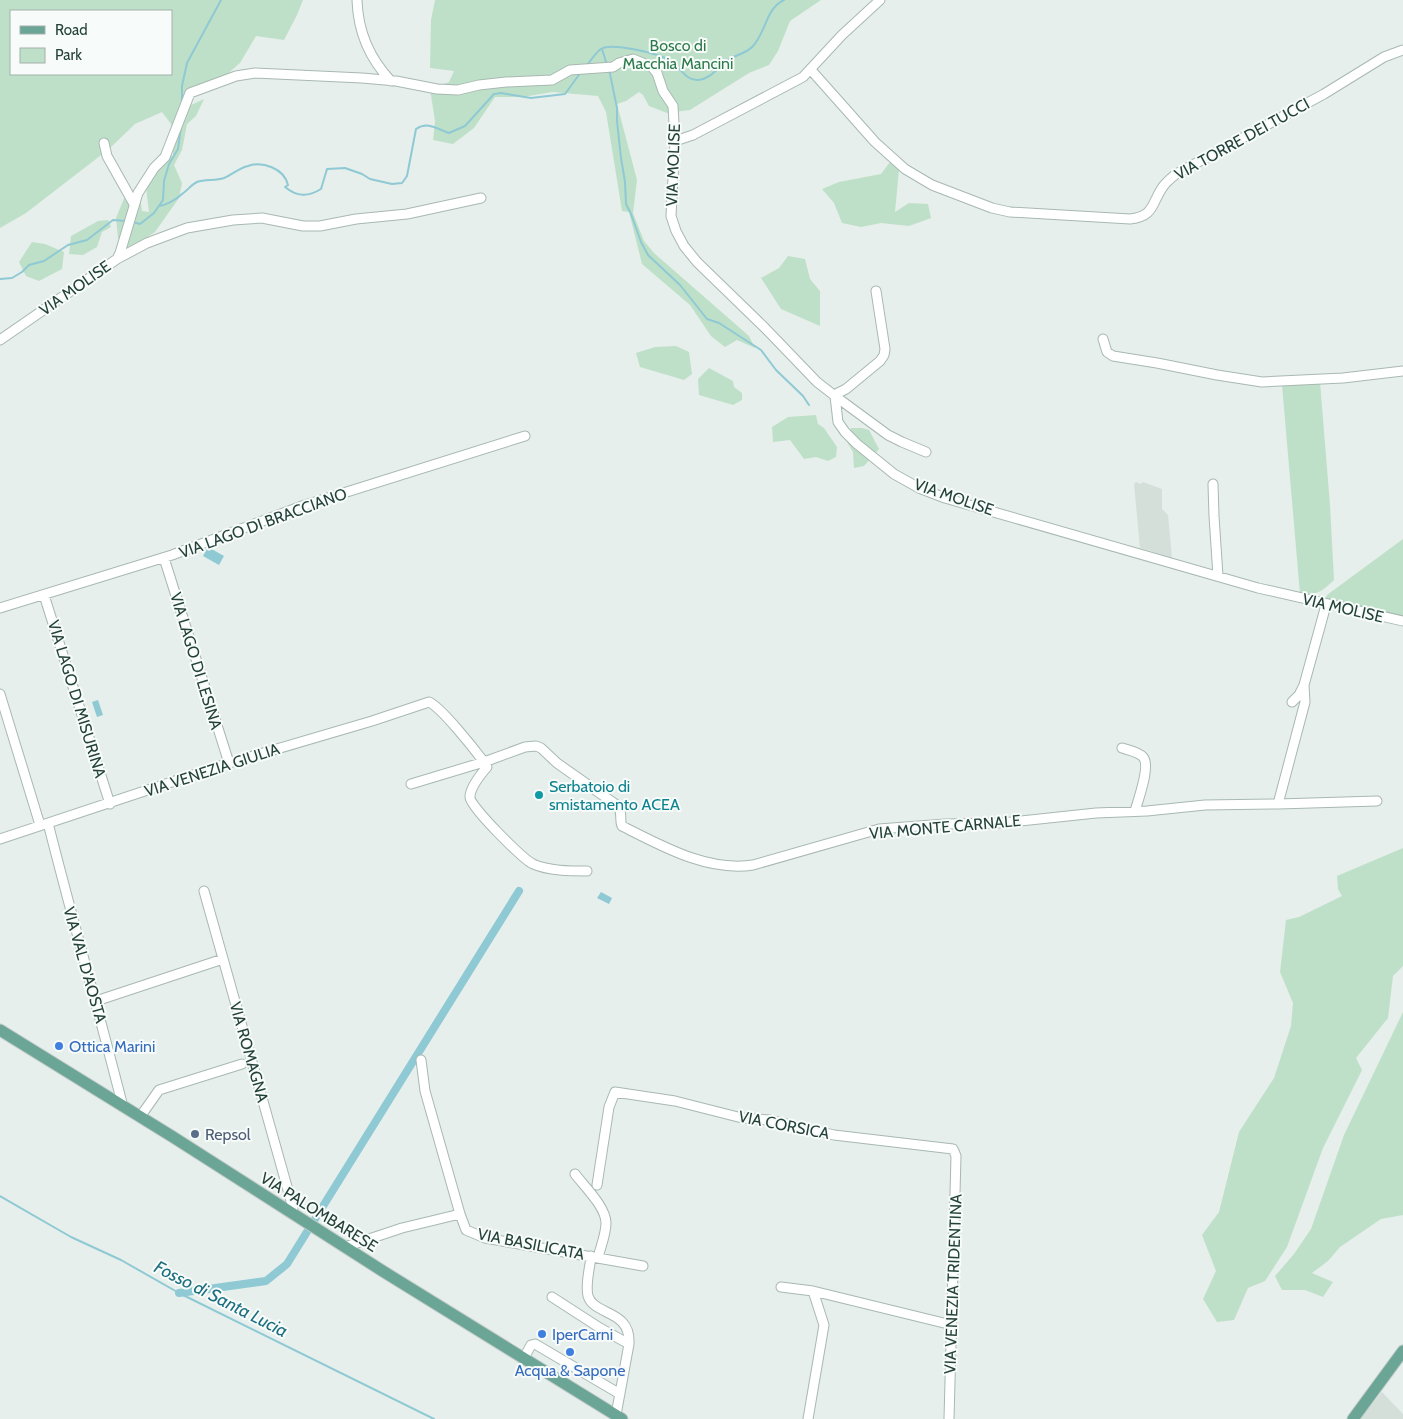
<svg xmlns="http://www.w3.org/2000/svg" width="1403" height="1419" font-family="Cabin,sans-serif">
	<style>
		.built { fill: #d4dfda }
		.green { fill: #bfe0c8; fill-rule: evenodd }
		.water { fill: #8ec9d4 }
		.lines { fill: none; stroke-linecap: round; stroke-linejoin: round }
		.stream { stroke: #8ec9d4; stroke-width: 2 }
		.canal { stroke: #8ec9d4; stroke-width: 8 }
		.minor-casing { stroke: #a8b8b2; stroke-width: 11 }
		.major-casing { stroke: #c2cac8; stroke-width: 13 }
		.minor { stroke: #fff; stroke-width: 9 }
		.major { stroke: #6aa596; stroke-width: 11 }
		.culture-dot { fill: #0f9aa8; stroke: #f7fbf9; stroke-width: 2 }
		.shop-dot { fill: #3f7fe0; stroke: #f7fbf9; stroke-width: 2 }
		.service-dot { fill: #5c6f8a; stroke: #f7fbf9; stroke-width: 2 }
		.labels { text-anchor: middle; dominant-baseline: central; stroke-width: 4; stroke-linejoin: round; paint-order: stroke }
		.park-label { font-size: 16px; fill: #2d7a4b; stroke: #f7fbf9 }
		.street-label { font-size: 16px; fill: #24423a; stroke: #f7fbf9 }
		.culture-label { font-size: 16px; fill: #0d838f; stroke: #f7fbf9; text-anchor: start }
		.shop-label { font-size: 16px; fill: #366cbe; stroke: #f7fbf9; text-anchor: start }
		.service-label { font-size: 16px; fill: #4e5e75; stroke: #f7fbf9; text-anchor: start }
		.water-label { font-size: 18px; font-style: italic; fill: #1c6f80; stroke: #f7fbf9 }
	</style>
	<rect width="100%" height="100%" fill="#e6efeb"/>
	<path class="built" d="M1136 482 1141 484 1143 482 1162 489V509L1168 515 1172 558 1140 548 1134 484Z
		M1382 1392 1403 1414V1419H1360Z"/>
	<path class="green" d="M0 0H303L297 15 284 40 256 36 240 63 217 83 194 87 189 106 204 99 196 116 187 124 182 150 174 165 182 183 179 198 155 232 130 248 118 238 116 218 125 196 140 197 142 211 149 212 146 187 158 164 173 155 171 124 162 112 135 124 109 149 26 213 0 228ZM11 11H171V74H11Z
		M435 0H821L790 21 778 51 769 65 749 73 690 110 667 113 649 106 643 95 639 92 626 101 617 104 637 180 633 213 644 241 654 253 749 336 755 348 737 340 725 347 711 336 690 305 642 264 629 212 622 211 606 112 598 96 552 92 523 97H495L474 128 453 144 433 140 435 121 430 89 449 82 454 71 430 68 431 20Z
		M890 162 899 170 895 212 909 203 928 204 931 218 909 226 881 223 861 227 842 223 834 203 822 189 839 182 881 174Z
		M108 220 111 227 102 232 97 247 83 255 69 254 71 236 98 221Z
		M32 242 45 244 64 252 62 269 39 281 26 276 19 262Z
		M788 256 805 259 810 279 820 291V326L781 309 761 278 779 268Z
		M676 346 689 352 692 374 684 380 640 367 636 353 655 347Z
		M709 368 733 381 734 387 742 393V400L733 405 699 395 698 379Z
		M1320 382 1330 505 1334 580C1320 593 1319 594 1300 594L1282 385Z
		M816 415 818 424 824 428 837 447 836 457 828 461 816 457 804 459 790 440 773 442 772 427 788 417Z
		M851 428H862L869 430 879 449 864 466 854 468 853 452 847 442Z
		M1403 539V618L1325 600 1327 595Z
		M1403 848V966L1393 976 1388 1018 1356 1058 1362 1070 1323 1148 1287 1247 1265 1281 1248 1288 1234 1320 1217 1322 1203 1299 1216 1271 1202 1235 1219 1212 1239 1132 1274 1078 1291 1026 1293 1003 1280 972 1286 920 1299 917 1342 896 1338 889 1337 876Z
		M1403 1012V1215L1381 1219 1340 1247 1328 1261 1312 1273 1333 1282 1323 1297 1305 1290H1282L1275 1276 1294 1254 1311 1229 1344 1135Z"/>
	<path class="water" d="M208 547 224 556 219 565 203 556Z
		M98 700 103 715 97 717 92 702Z
		M601 892 612 898 609 904 597 898Z"/>
	<g class="lines">
		<path class="stream" d="M602 49 607 65
			M586 66C591 61 595 53 601 49 612 42 660 54 671 61 680 67 686 81 698 80 712 79 719 65 729 59 737 55 747 53 753 46 766 32 766 8 784 0
			M609 69 617 108V121L621 158 625 182 626 204 631 214 641 242 648 255 680 285 707 319 719 323 761 350 776 370 803 396 809 405
			M182 104V86L187 63 221 0
			M159 206C166 205 176 200 182 194 188 190 191 185 197 182 205 179 215 181 224 178 232 175 239 168 248 166 262 161 284 168 288 185L285 187C297 197 308 197 321 189L327 169 345 168 362 174 370 179 392 184 402 183 407 176 416 129C428 121 437 129 449 133L465 126 494 94 501 93 531 98 565 94 581 72
			M133 222 140 224 154 213 163 200 164 181 169 164 178 149 181 126
			M0 279 12 278 22 272 29 265 44 261 68 245 87 240 113 220 126 221
			M0 1196 71 1237 121 1260 179 1293 434 1419"/>
		<path class="canal" d="M179 1293 266 1281 287 1264 519 891"/>
		<defs>
			<path id="minor" d="M357 0C358 32 369 58 391 81
				M811 70 875 142 905 169 932 185 992 208 1010 212 1130 219C1154 216 1151 205 1162 188 1166 182 1171 178 1176 174L1324 94 1384 57 1403 50
				M675 141 693 135 803 77 842 35 880 0
				M104 143 107 156 134 204
				M117 259 147 243 187 228 233 220 262 218 303 226H320L356 219 407 214 481 198
				M1103 339 1107 352 1113 356 1157 363 1217 375 1262 382 1343 378 1403 371
				M0 340 117 259 120 253 138 193 154 168 165 157 190 93 236 76 255 73 362 78 396 81 437 89 458 90 479 85 506 82 552 80 570 70 613 67 619 63 633 59 652 67 657 73 663 91 673 106 675 141 671 216 676 231 684 246 697 262 765 328 817 382 835 396 838 422 845 432 857 444 894 474 919 488 945 498 1258 588 1403 621
				M834 395 846 389 880 361 884 355 885 349 876 291
				M835 396 888 435 902 442 926 452
				M1213 484 1214 516 1218 576
				M164 558 229 763
				M44 595 110 804
				M0 608 172 555 302 506 525 436
				M0 694 40 825
				M1292 702 1299 695 1304 685
				M1122 748C1128 750 1139 752 1143 757 1151 766 1138 800 1135 811
				M487 767C481 774 470 788 470 797 469 806 523 859 533 864 549 871 570 871 587 871
				M411 784 484 762
				M1278 804 1377 801
				M48 823C72 918 99 1012 123 1107
				M0 839 229 763 372 721 429 702C441 707 475 750 484 762L525 747 536 746 541 748 557 763 618 806C623 813 619 819 622 826 662 846 707 872 753 865L879 829 945 824 1002 823 1096 813 1147 811 1205 805 1278 804 1305 702 1304 685 1326 605
				M204 891 293 1208 290 1213
				M96 1001 223 959
				M421 1060 425 1091 460 1214
				M140 1117 159 1090 242 1064
				M575 1174C584 1186 606 1207 606 1223 606 1234 601 1246 598 1257
				M597 1185 609 1107 615 1092 675 1101 742 1118 770 1120 834 1135 953 1149 956 1156 949 1419
				M345 1247 402 1228 460 1214 466 1230 485 1238 643 1266
				M591 1256C590 1268 585 1284 588 1296 594 1316 631 1309 629 1344L616 1415
				M781 1287 813 1291 952 1325
				M552 1297 600 1328 629 1344
				M524 1358 531 1345 535 1344 620 1394
				M808 1419 824 1325 813 1291"/>
			<path id="major" d="M0 1030 173 1137 381 1270 622 1419
				M1353 1419 1403 1351"/>
		</defs>
		<use href="#minor" class="minor-casing"/>
		<use href="#major" class="major-casing"/>
		<use href="#minor" class="minor"/>
		<use href="#major" class="major"/>
	</g>
	<circle class="culture-dot" cx="539" cy="795" r="5"/>
	<g class="shop-dot">
		<circle cx="59" cy="1046" r="5"/>
		<circle cx="542" cy="1334" r="5"/>
		<circle cx="570" cy="1352" r="5"/>
	</g>
	<circle class="service-dot" cx="195" cy="1134" r="5"/>
	<g class="labels">
		<g class="park-label">
			<text x="678" y="45">Bosco di<tspan x="678" dy="18">Macchia Mancini</tspan></text>
		</g>
		<g class="street-label">
			<text transform="translate(1242 139) rotate(-29)">VIA TORRE DEI TUCCI</text>
			<text transform="translate(673 165) rotate(-88)">VIA MOLISE</text>
			<text transform="translate(75 288) rotate(-35)">VIA MOLISE</text>
			<text transform="translate(954 497) rotate(19)">VIA MOLISE</text>
			<text transform="translate(263 523) rotate(-20)">VIA LAGO DI BRACCIANO</text>
			<text transform="translate(1343 608) rotate(13)">VIA MOLISE</text>
			<text transform="translate(196 661) rotate(73)">VIA LAGO DI LESINA</text>
			<text transform="translate(77 699) rotate(73)">VIA LAGO DI MISURINA</text>
			<text transform="translate(212 770) rotate(-18)">VIA VENEZIA GIULIA</text>
			<text transform="translate(945 827) rotate(-5)">VIA MONTE CARNALE</text>
			<text transform="translate(85 965) rotate(74)">VIA VAL D'AOSTA</text>
			<text transform="translate(249 1052) rotate(74)">VIA ROMAGNA</text>
			<text transform="translate(784 1125) rotate(11)">VIA CORSICA</text>
			<text transform="translate(319 1212) rotate(32)">VIA PALOMBARESE</text>
			<text transform="translate(531 1244) rotate(11)">VIA BASILICATA</text>
			<text transform="translate(953 1284) rotate(-88)">VIA VENEZIA TRIDENTINA</text>
		</g>
		<g class="culture-label">
			<text x="549" y="786">Serbatoio di<tspan x="549" dy="18">smistamento ACEA</tspan></text>
		</g>
		<g class="shop-label">
			<text x="69" y="1046">Ottica Marini</text>
			<text x="552" y="1334">IperCarni</text>
			<text x="570" y="1370" text-anchor="middle">Acqua &amp; Sapone</text>
		</g>
		<g class="service-label">
			<text x="205" y="1134">Repsol</text>
		</g>
		<g class="water-label">
			<text transform="translate(221 1299) rotate(27)">Fosso di Santa Lucia</text>
		</g>
	</g>
	<rect x="10" y="10" width="162" height="65" fill="#f7fbf9" stroke="#a3b1ad"/>
	<rect x="20" y="26" width="25" height="8" fill="#6aa596" stroke="#a3b1ad"/>
	<text x="55" y="35" font-size="15" fill="#24423a">Road</text>
	<rect x="20" y="48" width="25" height="15" fill="#bfe0c8" stroke="#a3b1ad"/>
	<text x="55" y="60" font-size="15" fill="#24423a">Park</text>
</svg>
